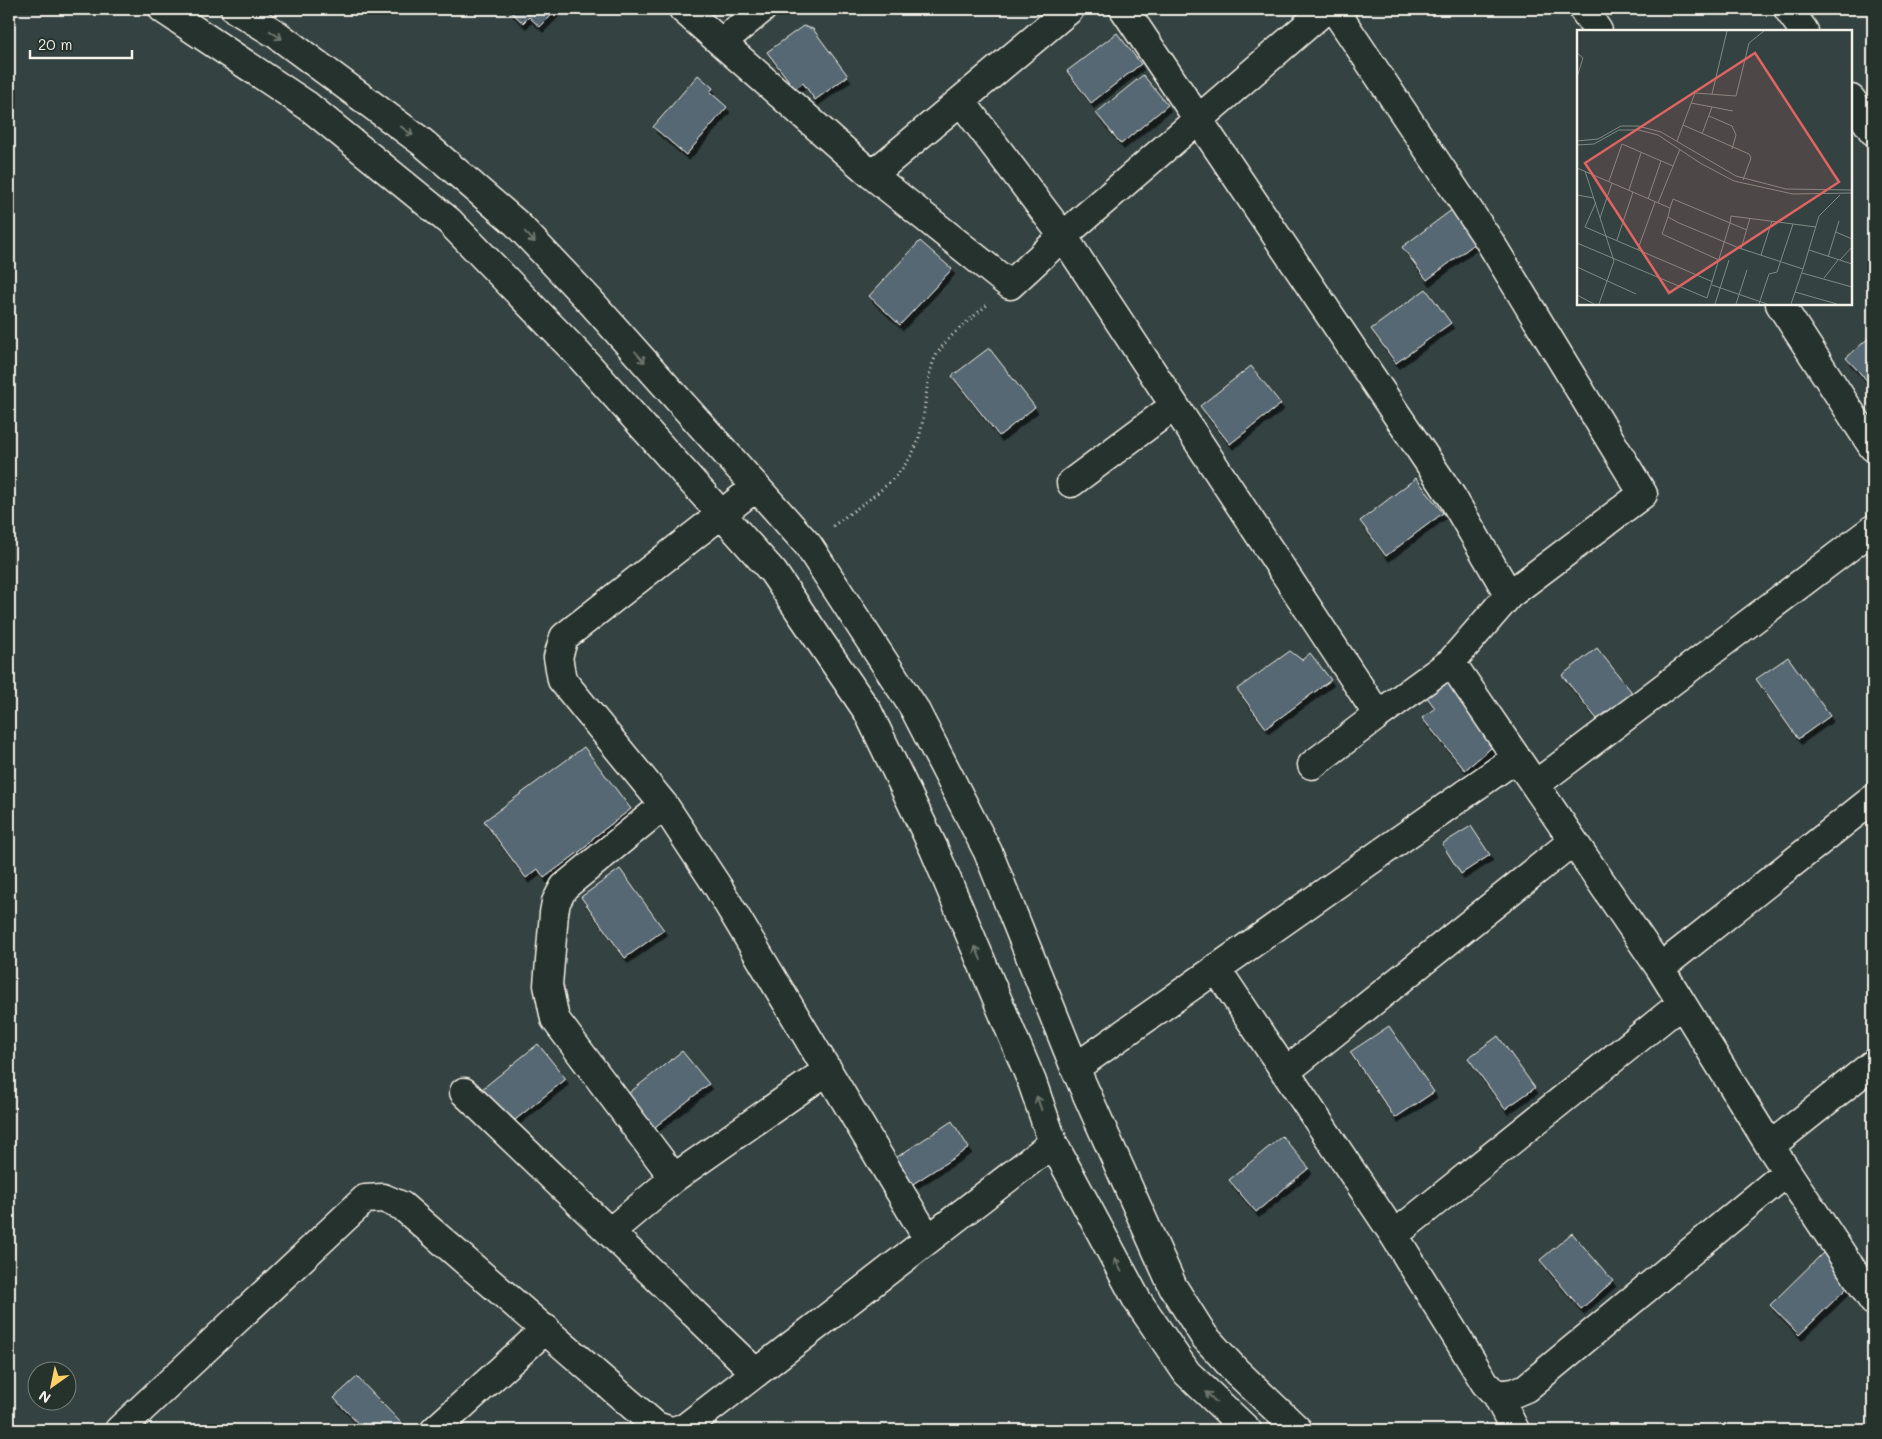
<svg xmlns="http://www.w3.org/2000/svg" width="1882" height="1439" font-family="Mali,sans-serif">
	<style>
		.building { fill: #566873; stroke: #f4f1e8; filter: url(#shadow) }
		.lines { fill: none; stroke-linecap: round; stroke-linejoin: round }
		.street-casing { stroke: #f4f1e8; stroke-width: 31 }
		.path { stroke: #f4f1e8; stroke-width: 3; stroke-dasharray: 1 4; stroke-linecap: butt }
		.street { stroke: #26332d; stroke-width: 28 }
		.oneway { stroke: #6e766e }
		.inset-road { fill: none; stroke: #818984; stroke-width: 1 }
		.view { fill: #df6462; fill-opacity: 0.15; stroke: #df6462; stroke-width: 2.5 }
		.inset-edge { fill: none; stroke: #f4f1e8; stroke-width: 2.5 }
	</style>
	<defs>
		<filter id="shadow"><feDropShadow dx="3" dy="5.5" stdDeviation="0" flood-color="#0009"/></filter>
	</defs>
	<rect width="100%" height="100%" fill="#344342"/>
	<filter id="ink" filterUnits="userSpaceOnUse"><feTurbulence type="fractalNoise" baseFrequency=".02" numOctaves="2"/><feDisplacementMap in="SourceGraphic" scale="10" xChannelSelector="R" yChannelSelector="G"/><feConvolveMatrix kernelMatrix="1 2 1 2 8 2 1 2 1" color-interpolation-filters="sRGB"/></filter>
	<g filter="url(#ink)">
		<path class="building" d="M508 9H558L540 27 529 17 523 23Z
			M803 26 813 29 848 76 815 100 803 83 795 89 767 52Z
			M1117 33 1141 64 1091 103 1067 71Z
			M698 75 713 88 710 92 727 107 686 155 653 127Z
			M1143 75 1168 105 1121 144 1096 113Z
			M1453 209 1477 242 1427 280 1402 247Z
			M920 241 952 269 900 325 869 296Z
			M1426 289 1451 323 1396 363 1371 329Z
			M1873 334V387L1846 358Z
			M989 348 1035 407 999 436 952 376Z
			M1251 366 1281 404 1230 444 1200 406Z
			M1416 478 1443 513 1386 556 1360 521Z
			M1597 648 1634 695 1600 723 1562 675Z
			M1290 651 1302 660 1310 653 1331 680 1266 728 1237 689Z
			M1788 657 1830 716 1798 739 1756 679Z
			M1446 681 1497 743 1465 770 1422 718 1435 708 1426 696Z
			M584 747 631 809 593 838 587 846 544 878 538 869 526 878 484 821Z
			M1471 826 1490 855 1461 874 1442 844Z
			M620 869 664 930 625 958 581 897Z
			M1389 1026 1434 1092 1395 1118 1350 1052Z
			M1498 1036 1535 1088 1505 1109 1468 1058Z
			M538 1044 566 1079 510 1124 482 1089Z
			M682 1051 709 1084 650 1131 624 1097Z
			M952 1121 969 1148 908 1187 891 1161Z
			M1282 1136 1309 1168 1256 1212 1229 1180Z
			M1572 1233 1613 1281 1581 1309 1540 1260Z
			M1824 1252 1853 1282 1799 1335 1770 1305Z
			M357 1377 405 1427 401 1430H364L334 1398Z"/>
		<g class="lines">
			<defs>
				<path id="street" d="M163 9 308 106 449 221 578 354 773 572 868 712 934 849 1032 1082 1053 1143 1137 1300 1187 1373 1247 1430
					M235 9 276 34 422 142 517 224 591 302 808 545 914 708 988 852 1075 1068 1173 1287 1204 1336 1236 1371 1298 1430
					M683 9 872 175 1010 285 1063 236 961 101
					M1124 9 1452 497 1509 595 1451 662 1660 968 1770 1146 1873 1301
					M1326 9 1063 236 1378 715 1451 662
					M1334 9 1490 242 1643 494 1509 595
					M1583 9 1598 31
					M1788 9 1804 31
					M722 42 762 9
					M1851 99 1873 131
					M872 175 1070 9
					M1780 304 1873 447
					M1071 483 1174 406
					M756 487 564 637 558 657 562 680 664 805 718 887 928 1239
					M1312 765 1378 715
					M1535 785 1873 529
					M664 805 564 887 556 902 554 913 548 985 555 1019 674 1178
					M1216 968 1394 1235 1485 1383 1497 1395 1514 1393 1526 1388 1787 1172
					M1660 968 1873 799
					M1075 1068 1516 758
					M1285 1072 1573 841
					M464 1092 756 1373
					M1770 1146 1873 1064
					M610 1232 674 1178 828 1070
					M1394 1235 1681 1004
					M1497 1395 1515 1430
					M119 1430 365 1199 383 1198 402 1206 656 1426 668 1430
					M435 1430 546 1329
					M676 1430 686 1427 1053 1143"/>
			</defs>
			<use href="#street" class="street-casing"/>
			<path class="path" d="M833 526C860 505 895 485 912 454 928 426 922 390 934 360 943 339 970 320 987 305"/>
			<use href="#street" class="street"/>
		</g>
		<defs><path id="oneway-shaft" d="M-6 0H5M1.5-3L5.5 0L1.5 3" fill="none" stroke-width="1.6" stroke-linecap="round" stroke-linejoin="round" transform="scale(1.25)"/></defs>
		<g class="oneway">
			<use href="#oneway-shaft" transform="translate(276 35) rotate(34)"/>
			<use href="#oneway-shaft" transform="translate(407 131) rotate(36)"/>
			<use href="#oneway-shaft" transform="translate(530 237) rotate(46)"/>
			<use href="#oneway-shaft" transform="translate(640 357) rotate(48)"/>
			<use href="#oneway-shaft" transform="translate(978 953) rotate(-113)"/>
			<use href="#oneway-shaft" transform="translate(1039 1103) rotate(-109)"/>
			<use href="#oneway-shaft" transform="translate(1118 1265) rotate(-118)"/>
			<use href="#oneway-shaft" transform="translate(1211 1397) rotate(-136)"/>
		</g>
	</g>
	<g transform="translate(1577 30)">
		<rect width="275" height="275" fill="#344342"/>
		<path class="inset-road" d="M0 23 6 28 0 47M135 64 150 1M114 73 156 81M132 86 155 96 159 105 155 119M106 95 172 124 174 128 166 150M125 104 135 77M0 111 21 109 44 96H61L84 102 159 146 209 159 275 160M100 111 118 63 159 66 172 13 187 1M0 115 17 114 42 100H62L81 105 123 133 157 151 216 164 275 163M0 138 93 178 91 187 102 193 162 218 226 239 214 274M8 141 37 231 22 274M32 151 45 114 96 136M52 160 64 123M0 165 17 168M71 169 84 131M19 172 8 197 136 252M81 173 103 119M91 187 85 204 142 230M23 188 35 153M216 194 239 197M170 200 153 193 154 186 216 194 200 242 192 244 182 274M259 202 275 209M40 210 56 162M0 213 130 268 153 193 96 169 93 178M61 219 78 172M164 219 173 188M232 220 275 234M184 225 195 191M251 227 262 191M263 230 275 217M0 237 59 264M226 239 242 186 263 165M225 243 275 257M247 248 261 230M135 255 190 274M218 262 260 274M0 265 17 274M138 274 152 230M159 274 170 240"/>
		<path class="view" d="M178 23 262 152 92 263 8 133Z"/>
		<rect width="275" height="275" class="inset-edge"/>
	</g>
	<rect width="1882" height="1439" fill="none" stroke="#26332d" stroke-width="30"/>
	<rect x="15" y="15" width="1852" height="1409" fill="none" stroke="#f4f1e8" stroke-width="2" filter="url(#ink)"/>
	<g transform="translate(52 1386) rotate(213)"><circle r="24" fill="#26332d" stroke="#787f78"/>
	<path d="M0-4L9 19L0 12L-9 19Z" fill="#ffd166"/>
	<text y="-8" font-size="14" font-weight="bold" text-anchor="middle" fill="#f4f1e8">N</text>
	</g>
	<path d="M30 50v8h102v-8" fill="none" stroke="#f4f1e8" stroke-width="2.5"/>
	<text x="38" y="50" font-size="15" fill="#f4f1e8" stroke="#26332d" stroke-width="4" paint-order="stroke">20 m</text>
</svg>
